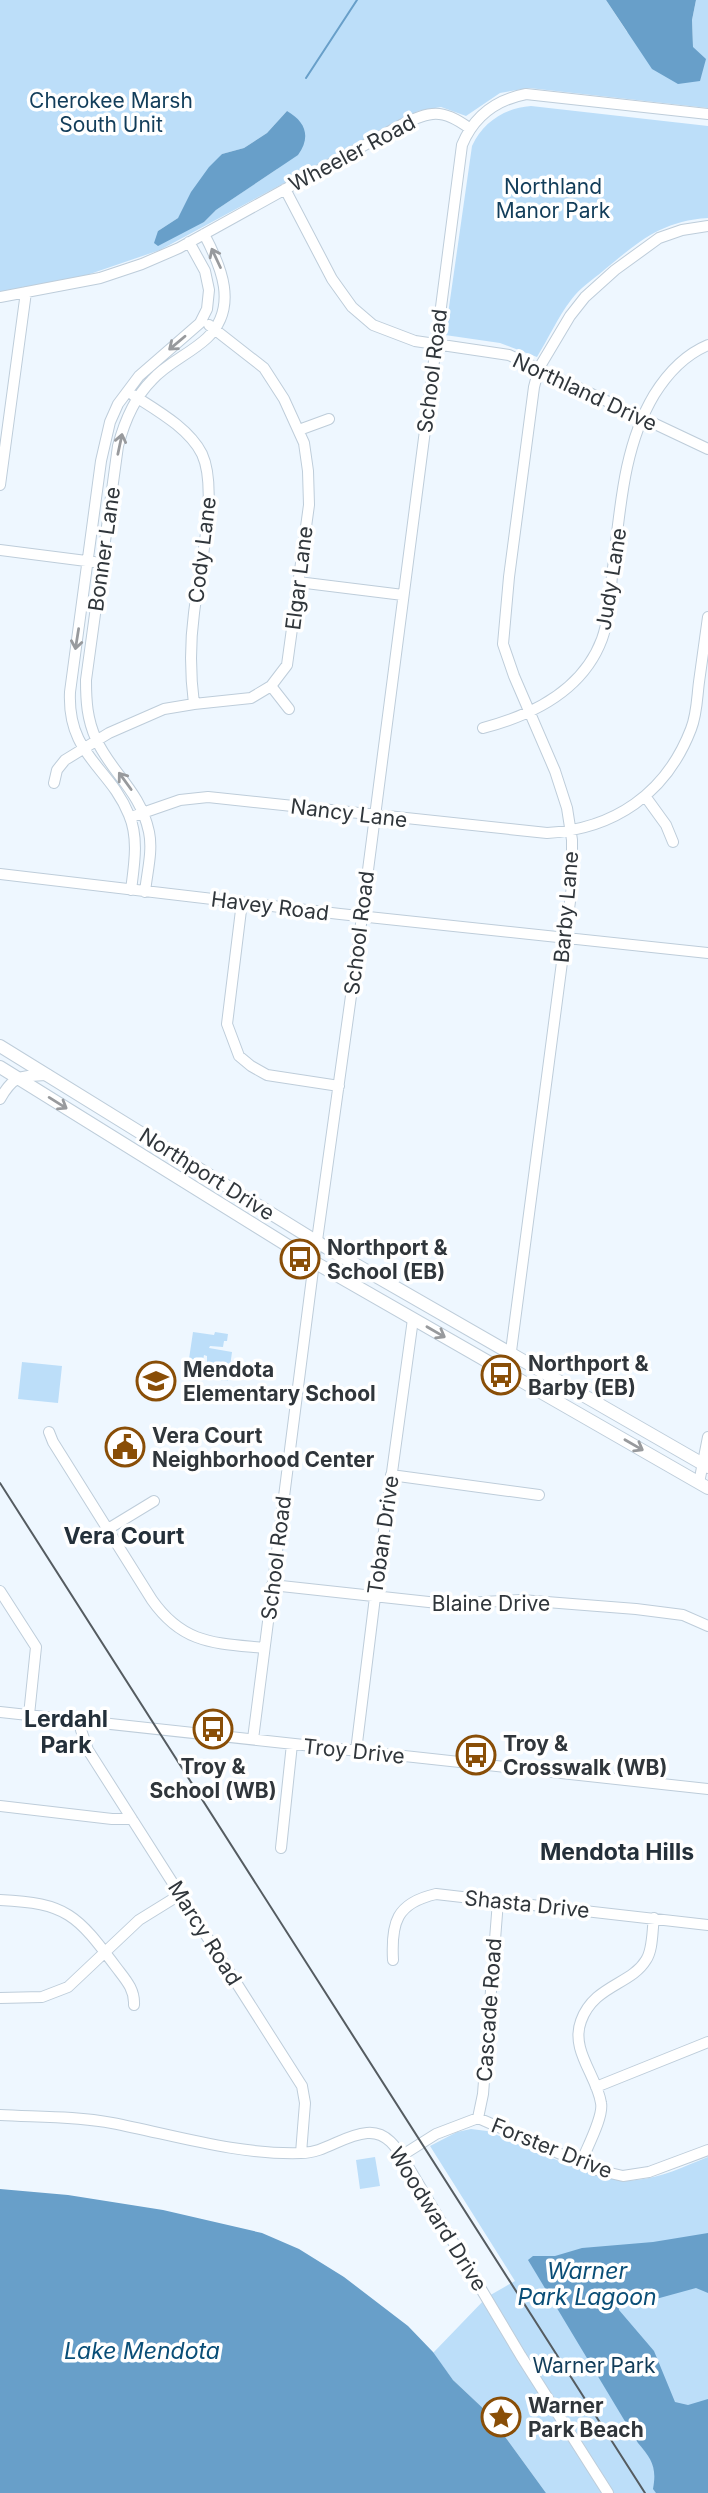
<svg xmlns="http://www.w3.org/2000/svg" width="708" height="2493" font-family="Inter,sans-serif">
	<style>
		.green { fill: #bcdef9; fill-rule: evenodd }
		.water { fill: #689fc9 }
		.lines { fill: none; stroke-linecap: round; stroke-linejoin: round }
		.stream { stroke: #689fc9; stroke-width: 2 }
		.minor-casing { stroke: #becdda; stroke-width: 12 }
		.major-casing { stroke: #becdda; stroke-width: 14 }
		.minor { stroke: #fff; stroke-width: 10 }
		.major { stroke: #fff; stroke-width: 12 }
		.rail { stroke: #555c61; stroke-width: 2 }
		.oneway { stroke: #989a9d }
		.labels { text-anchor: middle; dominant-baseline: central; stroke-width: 7; stroke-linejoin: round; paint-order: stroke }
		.park-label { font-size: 21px; fill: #123d5a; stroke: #fff }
		.street-label { font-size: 21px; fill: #30363b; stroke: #fff }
		.poi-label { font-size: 21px; font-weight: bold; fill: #30363b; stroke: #fff; text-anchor: start }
		.neighbourhood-label { font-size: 23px; font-weight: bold; fill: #24303a; stroke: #fff }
		.water-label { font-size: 23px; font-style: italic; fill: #0a4e77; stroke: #fff }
	</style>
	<rect width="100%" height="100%" fill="#eef7ff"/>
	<path class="green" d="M0 0H606L627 32 693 48 692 20 696 0H708V108L529 88 500 93 466 116 441 107 418 111 160 250 87 275 44 286 0 293ZM287 111 277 169 216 210 204 222 158 231 178 218 222 154 244 148 267 133Z
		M531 106 708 126V218C661 221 638 242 603 271 592 280 579 289 571 300 558 317 548 339 537 357L500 343 445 335 472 146C483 122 505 108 531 106Z
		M193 1332 214 1335 215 1332 228 1334 227 1341H224L223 1347 210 1346 209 1348 232 1352 228 1381 205 1378V1373L183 1370 184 1363 207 1364V1356L204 1355 203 1360 189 1359Z
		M22 1362 62 1366 58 1403 18 1399Z
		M471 2129 487 2131C523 2145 600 2183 636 2180 661 2178 685 2166 708 2157V2493H546L487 2412 453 2380 433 2353 487 2297 515 2281 430 2146 457 2132Z
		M375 2157 380 2186 360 2189 356 2160Z"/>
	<path class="water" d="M606 0H696L692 20 693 47 706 59 700 81 678 84 652 69Z
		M287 111C306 122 311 137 298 155L216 210 204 222 158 246 154 243 158 231 178 218 191 192 209 167 222 154 244 148 267 133Z
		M0 2189 68 2195 163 2210 262 2233 299 2249 344 2277 408 2326 433 2352 453 2380 487 2412 546 2493H0Z
		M708 2233V2293L696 2288 645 2302 618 2303 619 2310 654 2351 675 2402 688 2405 708 2399V2493H656L653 2489C657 2468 652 2459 638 2443L528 2260 533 2256H555L582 2248 653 2242Z"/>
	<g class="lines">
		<path class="stream" d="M306 78 357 0"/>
		<defs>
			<path id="minor" d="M285 189 332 279 352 307 373 325 415 341 509 355 708 449
				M0 297 100 278 142 264 179 248 401 125C430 111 442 108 469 128
				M133 395C156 410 189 428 202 454 219 491 199 571 194 613 190 643 190 673 194 704
				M299 430 329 419
				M0 485 26 292
				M0 550 94 562
				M298 582 403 595
				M271 686 289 709
				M483 728C533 715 583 690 602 639 609 619 610 597 612 576 620 514 622 449 654 395 667 374 684 355 708 345
				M54 783 57 770 65 760 109 733 164 709 194 704 251 698 271 686 287 665 309 505 308 471 304 443 284 399 264 368 209 325
				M645 796 666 825 673 842
				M131 817 180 800 208 797 547 833C614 829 666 794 691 729 697 714 697 697 699 682 702 660 705 639 708 617
				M0 874 340 914 708 953
				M131 890C134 866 139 838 129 815 110 767 67 755 70 692L101 461 110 422 118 404 139 376 200 323 207 309 209 290 205 271 189 242
				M145 892C147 872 153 851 149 832 140 790 112 774 96 739 87 719 86 701 86 680L118 446C124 423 134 398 152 380 167 363 190 354 207 338 239 307 221 266 204 234
				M242 902 227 1024 239 1056 251 1066 267 1075 339 1086
				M0 1099C14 1074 22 1076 48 1075
				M508 1374 572 886V840L567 808 555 771 514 676 503 644 509 577 534 387 539 368 570 316 585 297 615 270 659 238 682 230 708 226
				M49 1432 53 1442 152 1600C183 1644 214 1643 264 1648
				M391 1475 539 1495
				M699 1483 708 1437
				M108 1529 154 1501
				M272 1585 447 1604 521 1600 636 1609 683 1615 708 1626
				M0 1591 36 1647 29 1715
				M0 1712 708 1789
				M81 1721V1730L88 1750 302 2086 305 2103 301 2153
				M253 1739 314 1262 361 924 462 145C474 116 495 100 526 94L708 114
				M356 1751 376 1589 413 1319
				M0 1806 112 1819H132
				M281 1848 292 1744
				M0 1900C67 1903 77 1915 116 1967 125 1979 135 1989 134 2005
				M393 1960C391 1923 396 1903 436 1894L708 1925
				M0 1998 42 1997 68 1987 139 1920 181 1894
				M596 2087 708 2042
				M0 2115C36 2117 76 2116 112 2123 174 2135 237 2155 301 2153 325 2153 343 2135 367 2133 389 2131 399 2152 409 2168L521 2356 608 2493
				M478 2118 483 2094 498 1901
				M401 2156 436 2134 478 2118 597 2170 623 2176 649 2172 708 2150
				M581 2163C586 2149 604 2117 601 2103 597 2076 570 2050 581 2021 594 1985 631 1985 646 1960 653 1950 652 1931 654 1918"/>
			<path id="major" d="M0 1046 327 1248 708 1467
				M0 1067 314 1262 708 1488"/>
		</defs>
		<use href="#minor" class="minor-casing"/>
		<use href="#major" class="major-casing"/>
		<use href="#minor" class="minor"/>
		<use href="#major" class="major"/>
		<path class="rail" d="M0 1483 645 2493"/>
	</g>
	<defs><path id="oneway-shaft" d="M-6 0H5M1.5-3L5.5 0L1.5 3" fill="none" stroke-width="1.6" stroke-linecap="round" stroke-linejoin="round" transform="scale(1.75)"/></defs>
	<g class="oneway">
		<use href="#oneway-shaft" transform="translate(216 258) rotate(-115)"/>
		<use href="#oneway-shaft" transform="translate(177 343) rotate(140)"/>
		<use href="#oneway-shaft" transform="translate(120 444) rotate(-78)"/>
		<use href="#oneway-shaft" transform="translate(77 639) rotate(99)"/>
		<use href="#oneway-shaft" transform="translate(125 781) rotate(-126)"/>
		<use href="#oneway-shaft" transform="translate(58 1103) rotate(32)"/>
		<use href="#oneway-shaft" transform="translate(436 1332) rotate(30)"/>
		<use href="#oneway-shaft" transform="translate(634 1445) rotate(30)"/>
	</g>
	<defs>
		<symbol id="bus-ring" viewBox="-11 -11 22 22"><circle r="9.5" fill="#fff" stroke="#894e07" stroke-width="1.5"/><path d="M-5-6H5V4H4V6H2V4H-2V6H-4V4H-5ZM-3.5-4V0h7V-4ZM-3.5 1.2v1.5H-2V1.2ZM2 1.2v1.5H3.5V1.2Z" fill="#894e07"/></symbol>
		<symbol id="school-ring" viewBox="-11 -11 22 22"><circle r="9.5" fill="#fff" stroke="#894e07" stroke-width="1.5"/><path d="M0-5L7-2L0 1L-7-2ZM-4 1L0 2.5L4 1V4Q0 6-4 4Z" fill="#894e07"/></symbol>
		<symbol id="civic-ring" viewBox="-11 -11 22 22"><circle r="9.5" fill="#fff" stroke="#894e07" stroke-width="1.5"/><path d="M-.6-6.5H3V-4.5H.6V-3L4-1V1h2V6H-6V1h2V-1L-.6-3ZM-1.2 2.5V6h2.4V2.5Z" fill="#894e07"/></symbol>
		<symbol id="sight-ring" viewBox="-11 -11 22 22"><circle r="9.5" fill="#fff" stroke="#894e07" stroke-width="1.5"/><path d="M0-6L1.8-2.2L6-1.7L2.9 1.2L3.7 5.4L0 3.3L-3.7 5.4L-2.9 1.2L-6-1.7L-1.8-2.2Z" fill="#894e07"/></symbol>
	</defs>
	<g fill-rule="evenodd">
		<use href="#bus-ring" x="278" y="1237" width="44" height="44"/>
		<use href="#bus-ring" x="479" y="1353" width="44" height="44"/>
		<use href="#school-ring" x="134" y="1359" width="44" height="44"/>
		<use href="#civic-ring" x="103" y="1425" width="44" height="44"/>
		<use href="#bus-ring" x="191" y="1707" width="44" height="44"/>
		<use href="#bus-ring" x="454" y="1733" width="44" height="44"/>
		<use href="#sight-ring" x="479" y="2395" width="44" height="44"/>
	</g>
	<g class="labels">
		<g class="park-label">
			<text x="111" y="100">Cherokee Marsh<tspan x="111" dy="24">South Unit</tspan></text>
			<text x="553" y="186">Northland<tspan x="553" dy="24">Manor Park</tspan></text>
			<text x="594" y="2365">Warner Park</text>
		</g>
		<g class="street-label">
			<text transform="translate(352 153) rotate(-28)">Wheeler Road</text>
			<text transform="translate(432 371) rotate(-83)">School Road</text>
			<text transform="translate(585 392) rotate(25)">Northland Drive</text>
			<text transform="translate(104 549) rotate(-82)">Bonner Lane</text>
			<text transform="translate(202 550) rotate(-83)">Cody Lane</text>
			<text transform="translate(299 578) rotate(-83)">Elgar Lane</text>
			<text transform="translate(611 579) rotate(-81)">Judy Lane</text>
			<text transform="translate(349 813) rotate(7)">Nancy Lane</text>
			<text transform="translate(270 906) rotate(7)">Havey Road</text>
			<text transform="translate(566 907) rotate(-85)">Barby Lane</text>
			<text transform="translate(359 933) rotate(-83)">School Road</text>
			<text transform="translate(207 1174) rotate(32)">Northport Drive</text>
			<text transform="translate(383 1535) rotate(-82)">Toban Drive</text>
			<text transform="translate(276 1558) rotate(-83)">School Road</text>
			<text x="491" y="1603">Blaine Drive</text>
			<text transform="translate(354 1751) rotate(6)">Troy Drive</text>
			<text transform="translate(527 1904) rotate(6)">Shasta Drive</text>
			<text transform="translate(205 1933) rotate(58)">Marcy Road</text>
			<text transform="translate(489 2010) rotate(-86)">Cascade Road</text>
			<text transform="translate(552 2148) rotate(22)">Forster Drive</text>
			<text transform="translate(438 2219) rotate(58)">Woodward Drive</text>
		</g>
		<g class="poi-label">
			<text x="327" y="1247">Northport &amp;<tspan x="327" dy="24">School (EB)</tspan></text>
			<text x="528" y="1363">Northport &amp;<tspan x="528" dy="24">Barby (EB)</tspan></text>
			<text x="183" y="1369">Mendota<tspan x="183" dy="24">Elementary School</tspan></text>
			<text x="152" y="1435">Vera Court<tspan x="152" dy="24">Neighborhood Center</tspan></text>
			<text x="503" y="1743">Troy &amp;<tspan x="503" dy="24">Crosswalk (WB)</tspan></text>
			<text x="213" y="1766" text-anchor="middle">Troy &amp;<tspan x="213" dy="24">School (WB)</tspan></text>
			<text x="528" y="2405">Warner<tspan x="528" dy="24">Park Beach</tspan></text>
		</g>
		<g class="neighbourhood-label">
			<text x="124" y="1536">Vera Court</text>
			<text x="66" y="1719">Lerdahl<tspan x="66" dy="26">Park</tspan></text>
			<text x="617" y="1852">Mendota Hills</text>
		</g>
		<g class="water-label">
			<text x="587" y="2271">Warner<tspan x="587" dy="26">Park Lagoon</tspan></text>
			<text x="142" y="2351">Lake Mendota</text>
		</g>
	</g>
</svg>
